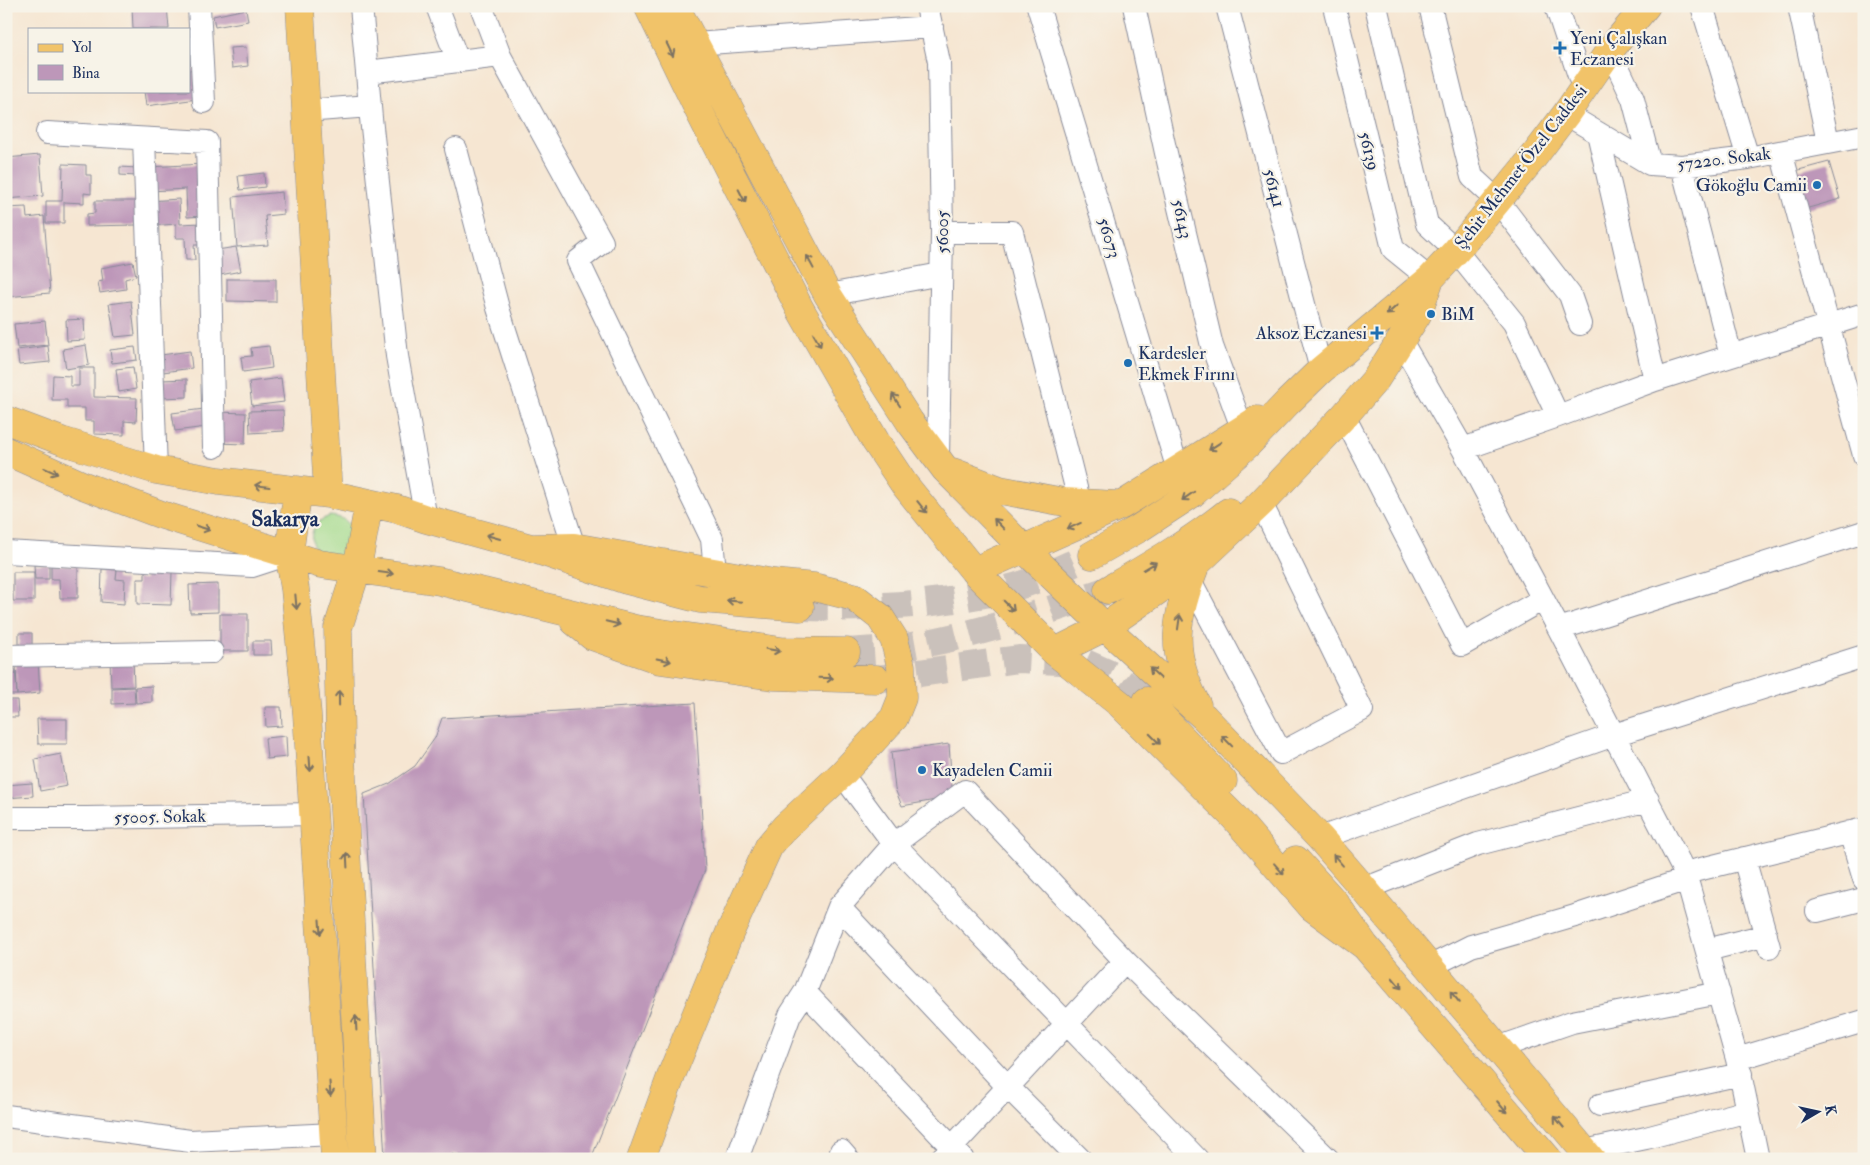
<svg xmlns="http://www.w3.org/2000/svg" width="1870" height="1165" font-family="'IM FELL Double Pica',serif">
	<style>
		.green { fill: #a3da8b; stroke: #5f8474 }
		.building { fill: #bd97b9 }
		.lines { fill: none; stroke-linecap: round; stroke-linejoin: round }
		.major-tunnel { stroke: #cac1bb; stroke-width: 28; stroke-dasharray: 28 14; stroke-linecap: butt }
		.minor-casing { stroke: #888a98; stroke-width: 24 }
		.major-casing { stroke: #888a98; stroke-width: 29 }
		.minor { stroke: #fff; stroke-width: 22 }
		.major { stroke: #f1c369; stroke-width: 28 }
		.oneway { stroke: #7b7263 }
		.poi-dot { fill: #1f6fb2; stroke: #f7f3e8; stroke-width: 2 }
		.labels { text-anchor: middle; dominant-baseline: central; stroke-width: 4.5; stroke-linejoin: round; paint-order: stroke }
		.poi-label { font-size: 18px; fill: #1b2f5e; stroke: #f7f3e8; text-anchor: start }
		.street-label { font-size: 18px; fill: #1b2f5e; stroke: #f7f3e8 }
		.district-label { font-size: 22px; font-weight: bold; fill: #1b2f5e; stroke: #f7f3e8 }
	</style>
	<rect width="100%" height="100%" fill="#f7f3e8"/>
	<filter id="ink" filterUnits="userSpaceOnUse"><feTurbulence type="fractalNoise" baseFrequency=".02" numOctaves="2"/><feDisplacementMap in="SourceGraphic" scale="10" xChannelSelector="R" yChannelSelector="G"/><feConvolveMatrix kernelMatrix="1 2 1 2 8 2 1 2 1" color-interpolation-filters="sRGB"/></filter>
	<filter id="wash" filterUnits="userSpaceOnUse"><feTurbulence type="fractalNoise" baseFrequency=".0096" numOctaves="4" result="noise"/><feDisplacementMap in="SourceGraphic" scale="20" xChannelSelector="R" yChannelSelector="G"/><feGaussianBlur stdDeviation="1.12" result="paint"/><feColorMatrix in="noise" values="0 0 0 0 0 0 0 0 0 0 0 0 0 0 0 0 0 1.4 0 .05"/><feComposite in="paint" operator="in"/></filter>
	<g filter="url(#wash)">
		<rect width="100%" height="100%" fill="#f6e6d2"/>
		<path class="green" d="M330 516C340 517 346 519 352 528L349 553 337 559C332 558 325 557 320 555 309 548 309 529 319 522 321 519 326 518 330 516Z"/>
		<g id="blocks">
			<path class="building" d="M132 6H167L169 29H133Z
				M246 9 248 21 215 27 213 16Z
				M246 47 248 66 232 68 230 48Z
				M194 69 197 99 146 106 144 91H189V70Z
				M40 155 43 196 6 199V158Z
				M1829 162 1840 199 1805 209 1795 171Z
				M63 164 86 165V175H91V194L84 193V203L64 202V223H46V201H62Z
				M203 164 206 216 187 217 186 189 151 191 149 167Z
				M120 167 137 168V176L120 175Z
				M264 173 265 187 240 190 238 176Z
				M282 192 284 214 265 216 268 245 237 247 233 197Z
				M179 199 180 224 202 223 203 245H194L195 260H186L185 238H176V224L150 226 149 201Z
				M95 201H136V225L87 226V214L95 213Z
				M26 207 27 218 44 216 50 293 6 297V208Z
				M236 247 241 271 215 276 211 251Z
				M133 262 136 276 125 279 126 289 100 293 98 282 103 281 101 268Z
				M227 279H276V302L227 301Z
				M131 301 135 335 115 337 109 304Z
				M84 319 85 340 67 341 66 320Z
				M45 321 48 345 17 348 14 324Z
				M86 345 89 365 66 369 63 349Z
				M48 346 50 362 19 365 17 350Z
				M269 346 272 368 243 372 241 357 252 356 251 348Z
				M135 347 137 360 112 363 110 350Z
				M190 351 192 368 156 373 154 356Z
				M133 367 136 389 119 392 116 369Z
				M79 368H94V397L137 398 136 422 124 421V435L94 434V421H85V408H67V400H52L53 375 70 376V386H79Z
				M281 378 284 402 252 406 249 382Z
				M187 379V397L161 398V380Z
				M204 409 206 427 175 431 172 413Z
				M283 410 284 431 250 433 249 411Z
				M218 412 246 413 245 444 217 443Z
				M34 565H49V579H35Z
				M51 566H78V598H60L59 579H51Z
				M102 569 117 570 116 579 125 580 124 604 101 602Z
				M145 571 172 572 171 605 137 604V579H145Z
				M13 572H34V601H13Z
				M218 584V612L190 613 189 585Z
				M220 614H248V651H220Z
				M19 633H32V649H19Z
				M253 641H271L272 655H253Z
				M6 659H8V669H15L17 695H6Z
				M133 659 134 686 111 687 110 660Z
				M38 661 40 693 17 695 16 662Z
				M152 686V702L136 703 135 687Z
				M134 687 135 703 112 704V688Z
				M6 700H17L18 717H6Z
				M695 703 705 870 591 1159H486L452 1154 451 1159H385L364 794 389 784 415 766 435 738 442 718Z
				M265 707H281L282 726 266 727Z
				M37 719H67V744H38Z
				M286 736 287 757 267 759 265 738Z
				M949 744 952 788 941 799 902 806 895 789 891 752Z
				M61 754 67 786 40 791 35 759Z
				M32 783 33 796 6 798V785Z"/>
		</g>
	</g>
	<g filter="url(#ink)">
		<use href="#blocks" fill-opacity="0" stroke="#888a98" stroke-width="1"/>
		<g class="lines">
			<path class="major-tunnel" d="M800 607C867 609 941 605 1007 589 1036 582 1064 567 1092 555
				M846 652C864 651 882 650 899 648 971 637 1040 614 1108 590
				M877 679 1019 659 1083 662 1114 676 1147 701"/>
			<defs>
				<path id="minor" d="M199 6 204 102
					M361 6 371 118 397 356 426 519
					M437 6 458 61
					M481 6 500 56 602 242 578 261 712 539 715 572
					M927 6 939 62 942 232 938 459
					M1038 6 1178 470
					M1134 6 1166 153 1212 346 1242 428
					M1227 6 1321 370
					M1334 6 1393 249 1430 279
					M1376 6 1427 224 1456 251 1514 323 1558 416
					M1430 6 1472 177 1498 201 1570 295 1580 324
					M1556 6 1583 88
					M1702 6 1748 158
					M1799 6 1828 142
					M695 44 932 27
					M1610 50 1633 99 1650 164
					M367 72 500 56
					M305 111 370 106
					M1566 114 1650 164 1682 166 1748 158 1864 136
					M47 133 207 142 214 447
					M1598 133 1655 380
					M144 139 156 470
					M456 149 498 308 574 547
					M1781 152 1864 455
					M1682 166 1731 356
					M942 232H1012L1080 504
					M828 295 941 274
					M1400 339 1463 449 1559 629 1685 873 1737 1059 1758 1159
					M1344 416 1462 645 1543 599
					M1463 449 1558 416 1655 380 1864 314
					M6 552 252 566 289 554
					M1190 580 1281 753 1362 710 1261 503
					M1559 629 1864 532
					M6 656 212 652
					M842 774 894 844 1197 1159
					M6 818H86L313 814
					M1850 832 1864 879
					M1320 838 1614 735 1864 656
					M1744 858 1769 947
					M1685 873 1864 829
					M1364 889 1478 844 1648 800
					M839 907 1008 1087 1080 1159
					M1817 911 1864 899
					M1707 950 1766 935
					M1429 967 1471 946 1575 916 1687 879
					M805 992 962 1158
					M1497 1048 1572 1022 1719 993
					M1737 1059 1864 1021
					M1600 1105 1741 1074
					M6 1116 190 1141 333 1134
					M841 1151 848 1159
					M1584 1151 1646 1138 1748 1111
					M737 1159 790 1015 805 992 839 907 894 844 965 791 1125 961 1328 1159
					M941 1159 1125 961"/>
				<path id="major" d="M300 6 328 494
					M648 6 700 113 800 309 876 442 904 484 974 571 1055 652 1120 704 1234 817 1312 907 1365 946
					M675 6 828 295 910 422 945 469 1023 548 1105 627 1204 717 1320 838 1364 889 1591 1159
					M6 420 62 441 156 470 219 481 328 494 397 509 426 519 531 548 626 580 700 599 800 607
					M6 451 82 485 162 515 320 564 439 581 636 629 781 651 846 652
					M953 472 1000 490 1064 502 1116 505
					M298 490 289 554 295 589 307 714 335 1159
					M531 548 574 547 774 583 814 587 854 597 880 617 894 639 901 666 902 698 894 718 842 774 785 827 769 846 730 932 673 1071 641 1159
					M1092 555 1138 529 1193 493 1248 444 1287 403 1321 370 1430 279 1456 251 1532 159 1566 114 1610 50 1646 6
					M1196 564C1175 618 1168 651 1197 705
					M974 571 1122 505 1257 420
					M1108 590C1149 566 1191 542 1228 512
					M574 621 592 636 660 660 773 676 876 679
					M1055 652 1105 627 1196 564 1261 503 1344 416 1376 379 1417 315 1430 279
					M1147 701 1223 781
					M1296 860 1335 903 1365 946 1548 1159
					M363 1159 340 739 338 628 357 569 369 503"/>
			</defs>
			<use href="#minor" class="minor-casing"/>
			<use href="#major" class="major-casing"/>
			<use href="#minor" class="minor"/>
			<use href="#major" class="major"/>
		</g>
		<defs><path id="oneway-shaft" d="M-6 0H5M1.5-3L5.5 0L1.5 3" fill="none" stroke-width="1.6" stroke-linecap="round" stroke-linejoin="round" transform="scale(1.25)"/></defs>
		<g class="oneway">
			<use href="#oneway-shaft" transform="translate(670 50) rotate(64)"/>
			<use href="#oneway-shaft" transform="translate(742 196) rotate(63)"/>
			<use href="#oneway-shaft" transform="translate(810 262) rotate(-118)"/>
			<use href="#oneway-shaft" transform="translate(1392 310) rotate(139)"/>
			<use href="#oneway-shaft" transform="translate(817 340) rotate(60)"/>
			<use href="#oneway-shaft" transform="translate(896 400) rotate(-123)"/>
			<use href="#oneway-shaft" transform="translate(1215 446) rotate(147)"/>
			<use href="#oneway-shaft" transform="translate(51 471) rotate(24)"/>
			<use href="#oneway-shaft" transform="translate(262 486) rotate(-172)"/>
			<use href="#oneway-shaft" transform="translate(1188 496) rotate(145)"/>
			<use href="#oneway-shaft" transform="translate(922 507) rotate(51)"/>
			<use href="#oneway-shaft" transform="translate(999 524) rotate(-134)"/>
			<use href="#oneway-shaft" transform="translate(1074 526) rotate(156)"/>
			<use href="#oneway-shaft" transform="translate(203 528) rotate(17)"/>
			<use href="#oneway-shaft" transform="translate(493 537) rotate(-164)"/>
			<use href="#oneway-shaft" transform="translate(1150 566) rotate(-31)"/>
			<use href="#oneway-shaft" transform="translate(386 573) rotate(8)"/>
			<use href="#oneway-shaft" transform="translate(734 601) rotate(-175)"/>
			<use href="#oneway-shaft" transform="translate(296 602) rotate(85)"/>
			<use href="#oneway-shaft" transform="translate(1009 606) rotate(45)"/>
			<use href="#oneway-shaft" transform="translate(1179 622) rotate(-82)"/>
			<use href="#oneway-shaft" transform="translate(613 623) rotate(14)"/>
			<use href="#oneway-shaft" transform="translate(773 650) rotate(9)"/>
			<use href="#oneway-shaft" transform="translate(664 660) rotate(11)"/>
			<use href="#oneway-shaft" transform="translate(1155 673) rotate(-137)"/>
			<use href="#oneway-shaft" transform="translate(826 678) rotate(2)"/>
			<use href="#oneway-shaft" transform="translate(339 698) rotate(-91)"/>
			<use href="#oneway-shaft" transform="translate(1155 739) rotate(45)"/>
			<use href="#oneway-shaft" transform="translate(1227 741) rotate(-134)"/>
			<use href="#oneway-shaft" transform="translate(310 764) rotate(86)"/>
			<use href="#oneway-shaft" transform="translate(347 860) rotate(-93)"/>
			<use href="#oneway-shaft" transform="translate(1338 860) rotate(-131)"/>
			<use href="#oneway-shaft" transform="translate(1279 869) rotate(49)"/>
			<use href="#oneway-shaft" transform="translate(320 927) rotate(86)"/>
			<use href="#oneway-shaft" transform="translate(1397 983) rotate(50)"/>
			<use href="#oneway-shaft" transform="translate(1455 997) rotate(-130)"/>
			<use href="#oneway-shaft" transform="translate(356 1023) rotate(-93)"/>
			<use href="#oneway-shaft" transform="translate(330 1089) rotate(86)"/>
			<use href="#oneway-shaft" transform="translate(1502 1107) rotate(50)"/>
			<use href="#oneway-shaft" transform="translate(1559 1122) rotate(-130)"/>
		</g>
	</g>
	<g class="poi-dot">
		<path d="M1557.5 40.5h5v5h5v5h-5v5h-5v-5h-5v-5h5z"/>
		<circle cx="1817" cy="185" r="5"/>
		<circle cx="1431" cy="314" r="5"/>
		<path d="M1374.5 325.5h5v5h5v5h-5v5h-5v-5h-5v-5h5z"/>
		<circle cx="1128" cy="363" r="5"/>
		<circle cx="922" cy="770" r="5"/>
	</g>
	<g class="labels">
		<g class="poi-label">
			<text x="1570" y="38">Yeni Çalışkan<tspan x="1570" dy="21">Eczanesi</tspan></text>
			<text x="1807" y="185" text-anchor="end">Gökoğlu Camii</text>
			<text x="1441" y="314">BiM</text>
			<text x="1367" y="333" text-anchor="end">Aksoz Eczanesi</text>
			<text x="1138" y="353">Kardesler<tspan x="1138" dy="21">Ekmek Fırını</tspan></text>
			<text x="932" y="770">Kayadelen Camii</text>
		</g>
		<g class="street-label">
			<text transform="translate(1369 151) rotate(76)">56139</text>
			<text transform="translate(1724 159) rotate(-7)">57220. Sokak</text>
			<text transform="translate(1521 167) rotate(-52)">Şehit Mehmet Özel Caddesi</text>
			<text transform="translate(1274 188) rotate(75)">56141</text>
			<text transform="translate(1182 219) rotate(77)">56143</text>
			<text transform="translate(942 232) rotate(-90)">56005</text>
			<text transform="translate(1109 238) rotate(73)">56073</text>
			<text transform="translate(160 817) rotate(-1)">55005. Sokak</text>
		</g>
		<g class="district-label">
			<text x="285" y="519">Sakarya</text>
		</g>
	</g>
	<rect width="1870" height="1165" fill="none" stroke="#f7f3e8" stroke-width="25"/>
	<rect x="28" y="28" width="162" height="65" fill="#f7f3e8" stroke="#9fa5b1"/>
	<rect x="38" y="44" width="25" height="8" fill="#f1c369" stroke="#9fa5b1"/>
	<text x="72" y="52" font-size="15" fill="#1b2f5e">Yol</text>
	<rect x="38" y="65" width="25" height="15" fill="#bd97b9" stroke="#9fa5b1"/>
	<text x="72" y="78" font-size="15" fill="#1b2f5e">Bina</text>
	<g transform="translate(1818 1112) rotate(81)" stroke="#f7f3e8" stroke-width="4" paint-order="stroke">
	<path d="M0-4L9 19L0 12L-9 19Z" fill="#1b2f5e"/>
	<text y="-8" font-size="14" font-weight="bold" text-anchor="middle" fill="#1b2f5e">K</text>
	</g>
</svg>
